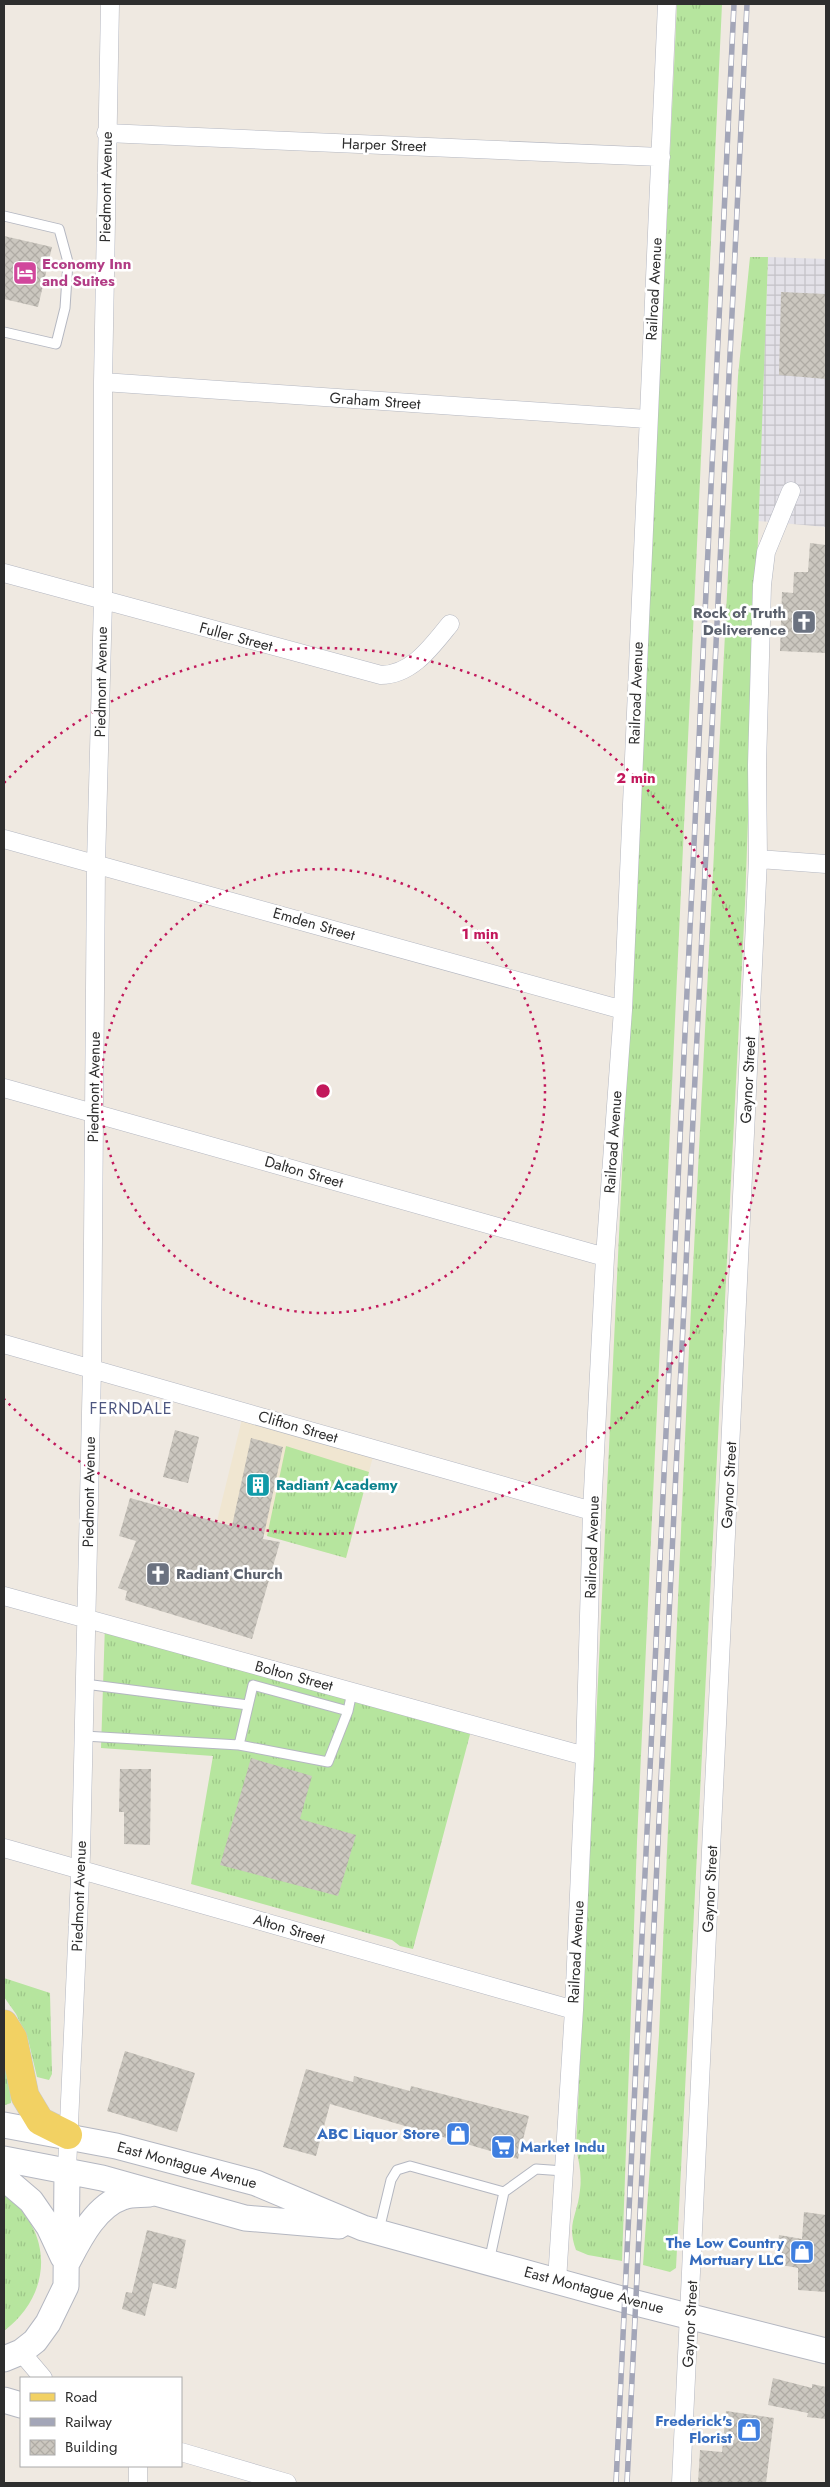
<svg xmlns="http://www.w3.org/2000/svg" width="830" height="2487" font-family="Jost,sans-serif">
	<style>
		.industrial { fill: url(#industrial-grid) }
		.education { fill: #f0e6d1 }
		.grass { fill: url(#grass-tufts) }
		.building { fill: url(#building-cross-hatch) }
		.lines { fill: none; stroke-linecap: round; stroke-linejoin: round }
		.service-casing { stroke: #b4b7c1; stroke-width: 11 }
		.minor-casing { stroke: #b4b7c1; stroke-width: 19 }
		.secondary-casing { stroke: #b4b7c1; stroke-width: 27 }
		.primary-casing { stroke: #c9c9c9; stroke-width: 29 }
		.service { stroke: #fff; stroke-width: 9 }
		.minor { stroke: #fff; stroke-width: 18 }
		.secondary { stroke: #fff; stroke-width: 25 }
		.primary { stroke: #f2d163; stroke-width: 28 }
		.rail-casing { stroke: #a3a6b8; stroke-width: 5.5 }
		.rail { stroke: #fff; stroke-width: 4; stroke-dasharray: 11; stroke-linecap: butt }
		.ring { fill: none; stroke: #c2185b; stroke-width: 2.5; stroke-dasharray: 2.5 5 }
		.labels { text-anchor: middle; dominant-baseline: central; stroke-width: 5; stroke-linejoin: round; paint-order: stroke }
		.street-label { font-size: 15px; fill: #2e2e2e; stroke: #fff }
		.hotel-label { font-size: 15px; font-weight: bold; fill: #b23c85; stroke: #fff; text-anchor: start }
		.worship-label { font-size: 15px; font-weight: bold; fill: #5b616d; stroke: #fff; text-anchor: end }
		.culture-label { font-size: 15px; font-weight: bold; fill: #0d838f; stroke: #fff; text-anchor: start }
		.shop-label { font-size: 15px; font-weight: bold; fill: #366cbe; stroke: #fff; text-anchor: end }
		.neighbourhood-label { font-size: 16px; letter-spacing: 1px; fill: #4d5680; stroke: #fff }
		.centre { fill: #c2185b; stroke: #fff; stroke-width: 2.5 }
		.ring-label { font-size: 15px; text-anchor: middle; font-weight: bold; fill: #c2185b; stroke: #fff; stroke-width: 5; stroke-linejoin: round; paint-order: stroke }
	</style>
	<defs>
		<pattern id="industrial-grid" width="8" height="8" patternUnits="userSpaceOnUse" patternTransform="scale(1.25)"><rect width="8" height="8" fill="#e3e1e8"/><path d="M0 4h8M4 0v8" fill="none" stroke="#c3c1c7"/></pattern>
		<pattern id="grass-tufts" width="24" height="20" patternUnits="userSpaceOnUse" patternTransform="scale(1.25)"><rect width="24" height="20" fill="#b6e59e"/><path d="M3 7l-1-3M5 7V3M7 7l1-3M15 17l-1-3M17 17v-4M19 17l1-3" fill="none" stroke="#9dc588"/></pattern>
		<pattern id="building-cross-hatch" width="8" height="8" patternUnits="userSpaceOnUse" patternTransform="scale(1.25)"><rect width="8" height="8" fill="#cbc7bf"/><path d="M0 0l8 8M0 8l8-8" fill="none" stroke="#afaba4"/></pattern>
	</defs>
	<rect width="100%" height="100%" fill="#efe9e1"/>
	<path class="industrial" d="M768 257 826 259V527L758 521Z"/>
	<path class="education" d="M244 1411 375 1449 346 1558 217 1521Z"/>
	<path class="grass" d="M677 4H722L637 1842 622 2261 588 2255 576 2250C566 2224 578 2214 580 2190 582 2175 579 2162 576 2148Z
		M750 257H768L745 904 676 2268 670 2272 643 2265 659 2035 689 1348 738 376Z
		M286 1446 369 1472 346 1558 267 1536Z
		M105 1624 472 1727 413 1949 400 1946 392 1940 191 1884 213 1756 101 1748Z
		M4 1978 50 1993 52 2074 49 2080 37 2077 28 2039 16 2014 4 1997Z
		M4 2051 9 2071 11 2103 5 2105Z
		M4 2194C54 2231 53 2294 4 2331Z"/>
	<path class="building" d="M4 236 52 247 38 307 4 299Z
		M781 292 826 294V379L779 375Z
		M810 543 826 545V653L780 651 782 592 793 593 794 572H808Z
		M175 1430 199 1437 188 1483 163 1477Z
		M251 1438 283 1447 263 1539 280 1542 252 1639 125 1600 127 1591 118 1588 136 1541 119 1536 130 1498 232 1526Z
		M251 1758 312 1776 300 1819 356 1835 338 1896 220 1865Z
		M120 1769H151L150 1845 124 1844V1812H119Z
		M125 2051 195 2073 177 2132 107 2111Z
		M306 2069 353 2082 354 2076 410 2091 411 2086 529 2116 518 2159 330 2104 316 2156 283 2147Z
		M804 2212 826 2215V2292L798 2290V2268L776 2264 779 2235 802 2239Z
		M147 2230 186 2240 176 2289 153 2283 145 2316 122 2309 126 2292 132 2293Z
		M773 2378 812 2388V2384L826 2387V2419L807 2417 808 2413 768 2405Z
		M726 2411 774 2418 766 2483H698L700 2450 722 2452Z"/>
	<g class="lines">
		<defs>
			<path id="service" d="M4 216 59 229 68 262 65 308 56 344 4 332
				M85 1684 248 1705
				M84 1736 239 1745 253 1685 348 1711 352 1692
				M239 1745 328 1762 348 1711
				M379 2230 391 2180 397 2170 410 2166 504 2192
				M489 2262 504 2192 536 2169 564 2171"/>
			<path id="minor" d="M106 133 661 157
				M103 382 647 419
				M4 573 381 675C412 675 432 646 450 624
				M4 839 623 1010
				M758 859 826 864
				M4 1088 605 1257
				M4 1344 592 1511
				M4 1596 585 1756
				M4 1848 574 2010
				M67 2169 81 1854 92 1368 96 864 103 601V382L110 4
				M557 2281 574 2010 585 1756 592 1511 605 1257 623 1010 667 4
				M21 2352 43 2378
				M181 2452 287 2483
				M138 2483V2466
				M681 2483 758 859 757 765 762 585 766 552 791 491"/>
			<path id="secondary" d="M4 2125 116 2146 256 2183 363 2228 636 2303 826 2351
				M4 2159 102 2178 245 2218 339 2226
				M4 2178 31 2201 49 2227 63 2257
				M68 2261C80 2238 96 2206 123 2197 130 2194 141 2195 149 2194
				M4 2359 21 2352 35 2341 48 2323 66 2286 67 2169
				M4 2400 21 2405"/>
			<path id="primary" d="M4 2024 13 2038 25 2096 40 2121 68 2135"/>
		</defs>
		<use href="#service" class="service-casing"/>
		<use href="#minor" class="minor-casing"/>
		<use href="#secondary" class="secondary-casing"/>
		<use href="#primary" class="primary-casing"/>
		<use href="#service" class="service"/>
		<use href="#minor" class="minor"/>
		<use href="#secondary" class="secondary"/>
		<use href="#primary" class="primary"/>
		<defs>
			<path id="rail" d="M616 2483 734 4
				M627 2483 747 4"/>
		</defs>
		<use href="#rail" class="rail-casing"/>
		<use href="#rail" class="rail"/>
	</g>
	<g class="ring">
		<circle cx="323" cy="1091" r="222"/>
		<path d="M4 783A443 443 0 1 1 4 1399"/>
	</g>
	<defs>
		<symbol id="hotel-square" viewBox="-11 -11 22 22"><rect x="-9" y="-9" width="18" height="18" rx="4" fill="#d1479c" stroke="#fff"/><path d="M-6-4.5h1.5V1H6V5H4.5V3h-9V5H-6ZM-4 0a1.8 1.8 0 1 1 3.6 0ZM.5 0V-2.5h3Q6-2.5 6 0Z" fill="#fff"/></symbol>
		<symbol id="church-square" viewBox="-11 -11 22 22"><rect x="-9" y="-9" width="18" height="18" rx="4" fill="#6b7280" stroke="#fff"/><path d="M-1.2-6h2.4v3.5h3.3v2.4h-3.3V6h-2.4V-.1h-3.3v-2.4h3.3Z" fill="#fff"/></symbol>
		<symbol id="building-square" viewBox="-11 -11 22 22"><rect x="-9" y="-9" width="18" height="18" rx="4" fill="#0f9aa8" stroke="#fff"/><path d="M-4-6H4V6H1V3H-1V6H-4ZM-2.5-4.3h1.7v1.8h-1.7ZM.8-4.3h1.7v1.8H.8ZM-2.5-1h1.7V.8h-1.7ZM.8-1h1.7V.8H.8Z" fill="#fff"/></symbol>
		<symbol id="shop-square" viewBox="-11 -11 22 22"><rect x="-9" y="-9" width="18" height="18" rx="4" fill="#3f7fe0" stroke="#fff"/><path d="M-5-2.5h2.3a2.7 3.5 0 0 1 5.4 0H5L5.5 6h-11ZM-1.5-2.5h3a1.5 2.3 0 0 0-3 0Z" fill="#fff"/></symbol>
		<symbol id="supermarket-square" viewBox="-11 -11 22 22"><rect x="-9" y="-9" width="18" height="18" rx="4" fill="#3f7fe0" stroke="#fff"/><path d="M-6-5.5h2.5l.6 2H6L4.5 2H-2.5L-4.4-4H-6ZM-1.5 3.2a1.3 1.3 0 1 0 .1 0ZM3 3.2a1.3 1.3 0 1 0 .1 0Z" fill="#fff"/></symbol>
	</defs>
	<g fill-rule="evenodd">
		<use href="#hotel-square" x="11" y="259" width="28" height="28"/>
		<use href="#church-square" x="790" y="608" width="28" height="28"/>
		<use href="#building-square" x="244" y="1471" width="28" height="28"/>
		<use href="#church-square" x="144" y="1560" width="28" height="28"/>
		<use href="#shop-square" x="444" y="2120" width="28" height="28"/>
		<use href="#supermarket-square" x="489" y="2133" width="28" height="28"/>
		<use href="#shop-square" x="788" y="2238" width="28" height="28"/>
		<use href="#shop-square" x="735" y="2416" width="28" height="28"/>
	</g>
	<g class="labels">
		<g class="street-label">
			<text transform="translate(384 145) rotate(2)">Harper Street</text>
			<text transform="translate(106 187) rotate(-89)">Piedmont Avenue</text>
			<text transform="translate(654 289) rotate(-87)">Railroad Avenue</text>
			<text transform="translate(375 401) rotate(4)">Graham Street</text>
			<text transform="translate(236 637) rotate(15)">Fuller Street</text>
			<text transform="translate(101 682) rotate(-89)">Piedmont Avenue</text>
			<text transform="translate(636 693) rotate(-88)">Railroad Avenue</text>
			<text transform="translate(314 924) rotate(16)">Emden Street</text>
			<text transform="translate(748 1080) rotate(-87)">Gaynor Street</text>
			<text transform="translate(94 1087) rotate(-89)">Piedmont Avenue</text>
			<text transform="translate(613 1142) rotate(-86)">Railroad Avenue</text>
			<text transform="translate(304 1172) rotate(16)">Dalton Street</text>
			<text transform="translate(298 1427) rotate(16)">Clifton Street</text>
			<text transform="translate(729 1485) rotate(-87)">Gaynor Street</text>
			<text transform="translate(89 1492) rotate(-89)">Piedmont Avenue</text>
			<text transform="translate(592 1547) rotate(-88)">Railroad Avenue</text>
			<text transform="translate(294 1676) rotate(15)">Bolton Street</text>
			<text transform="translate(710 1889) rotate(-87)">Gaynor Street</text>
			<text transform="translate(79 1896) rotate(-88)">Piedmont Avenue</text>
			<text transform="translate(289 1929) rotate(16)">Alton Street</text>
			<text transform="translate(576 1952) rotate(-87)">Railroad Avenue</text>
			<text transform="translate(187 2165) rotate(15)">East Montague Avenue</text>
			<text transform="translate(594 2290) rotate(15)">East Montague Avenue</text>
			<text transform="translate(690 2324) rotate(-87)">Gaynor Street</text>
		</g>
		<g class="hotel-label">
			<text x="42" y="264">Economy Inn<tspan x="42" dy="17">and Suites</tspan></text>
		</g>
		<g class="worship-label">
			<text x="786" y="613">Rock of Truth<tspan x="786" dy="17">Deliverence</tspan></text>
			<text x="176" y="1574" text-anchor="start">Radiant Church</text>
		</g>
		<g class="culture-label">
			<text x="276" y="1485">Radiant Academy</text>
		</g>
		<g class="shop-label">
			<text x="440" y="2134">ABC Liquor Store</text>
			<text x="520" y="2147" text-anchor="start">Market Indu</text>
			<text x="784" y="2243">The Low Country<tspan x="784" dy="17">Mortuary LLC</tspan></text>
			<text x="732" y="2421">Frederick's<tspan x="732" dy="17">Florist</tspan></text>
		</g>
		<g class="neighbourhood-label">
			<text x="131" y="1408">FERNDALE</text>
		</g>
	</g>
	<circle cx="323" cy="1091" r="8" class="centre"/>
	<g class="ring-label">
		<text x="636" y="783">2 min</text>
		<text x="480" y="939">1 min</text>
	</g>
	<rect width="830" height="2487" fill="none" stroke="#2e2e2e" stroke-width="10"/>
	<rect x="20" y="2377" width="162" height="90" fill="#ffffff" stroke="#ababab"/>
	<rect x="30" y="2393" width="25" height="8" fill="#f2d163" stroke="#ababab"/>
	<text x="65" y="2402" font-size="15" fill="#2e2e2e">Road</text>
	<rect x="30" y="2418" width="25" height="8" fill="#a3a6b8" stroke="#ababab"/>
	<text x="65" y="2427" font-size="15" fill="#2e2e2e">Railway</text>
	<rect x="30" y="2440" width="25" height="15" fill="url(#building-cross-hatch)" stroke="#ababab"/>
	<text x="65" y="2452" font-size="15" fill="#2e2e2e">Building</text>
</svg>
